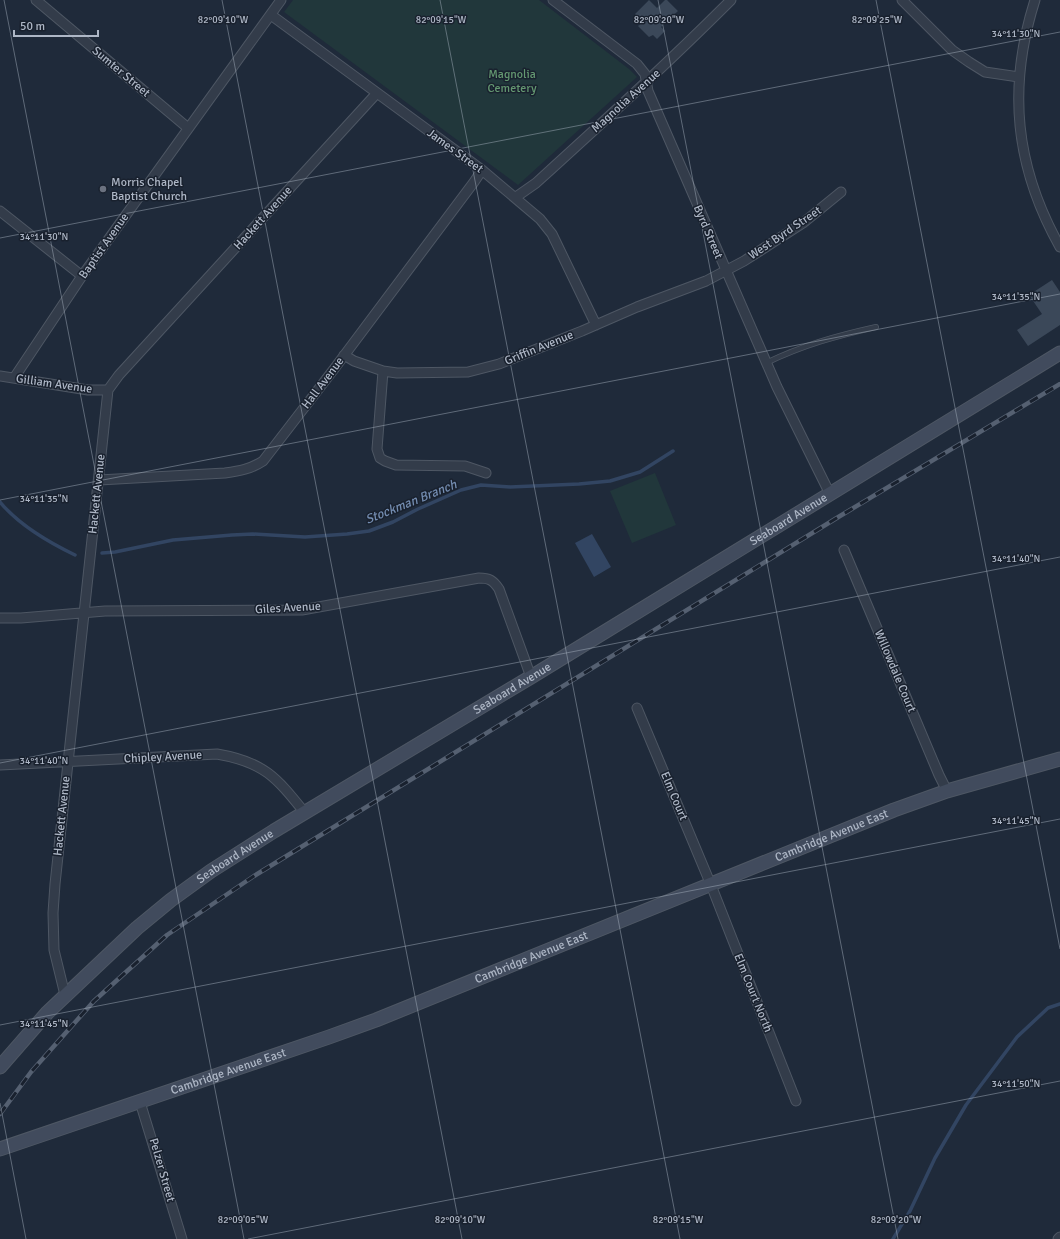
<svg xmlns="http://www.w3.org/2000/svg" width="1060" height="1239" font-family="Signika,sans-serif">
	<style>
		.green { fill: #21373b }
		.water { fill: #324562 }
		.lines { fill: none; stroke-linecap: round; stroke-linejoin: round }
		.stream { stroke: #324562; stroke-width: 3.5 }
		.building { fill: #3b4859 }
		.lane-casing { stroke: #4e5764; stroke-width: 6 }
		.street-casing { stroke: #4e5764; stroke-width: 11 }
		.secondary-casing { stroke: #4e5764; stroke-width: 15 }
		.lane { stroke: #333c4a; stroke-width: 4.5 }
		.street { stroke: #333c4a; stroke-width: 9 }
		.secondary { stroke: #414b5d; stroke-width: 13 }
		.rail-casing { stroke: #556071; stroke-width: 4.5 }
		.rail { stroke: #19212e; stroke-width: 3; stroke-dasharray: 9; stroke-linecap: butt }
		.ticks { fill: none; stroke: #aeb7c6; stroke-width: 1; stroke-opacity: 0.45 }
		.worship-dot { fill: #6b7280; stroke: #19212e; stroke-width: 1.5 }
		.labels { text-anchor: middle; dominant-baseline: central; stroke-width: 3; stroke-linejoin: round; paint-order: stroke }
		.street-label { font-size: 12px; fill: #aeb7c6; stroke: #19212e }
		.park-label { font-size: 12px; fill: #649871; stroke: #19212e }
		.poi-label { font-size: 12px; fill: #aeb7c6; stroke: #19212e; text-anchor: start }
		.water-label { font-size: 13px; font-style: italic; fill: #748db1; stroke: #19212e }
		.ticks-label { font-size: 10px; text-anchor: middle; fill: #aeb7c6; stroke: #19212e; stroke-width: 3; stroke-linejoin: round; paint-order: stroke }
	</style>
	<rect width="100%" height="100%" fill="#1f2a3a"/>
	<path class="green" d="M293 0H539L629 69 637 77 518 185 284 12Z
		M655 473 676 525 632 543 610 491Z"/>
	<path class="water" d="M592 534 611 567 594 577 575 543Z"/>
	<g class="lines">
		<path class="stream" d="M0 502C19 525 48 542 75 555
			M102 553 115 552 173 540 232 535 253 534 305 537 347 534 369 531 393 522 418 509 461 490 481 485 510 487 579 484 610 481 640 472 673 451
			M893 1239 910 1211 935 1158 966 1105 1017 1037 1048 1008 1060 1004"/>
	</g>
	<path class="building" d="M649 0 657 8 665 0H667L678 11 661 27 665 31 657 39 653 35 649 37 638 26 643 22 635 14Z
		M1052 280 1060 292V325L1028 346 1017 330 1042 314 1029 295Z"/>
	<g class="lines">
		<defs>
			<path id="lane" d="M766 363C803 345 836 336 876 327"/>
			<path id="street" d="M36 0 188 128
				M553 0 637 64 645 74 648 91 777 387 830 494
				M902 0 952 50 969 62 985 72 1019 77
				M1035 0C1007 88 1015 167 1060 247
				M271 15 482 170 540 219 552 234 596 325
				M516 197 536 183C602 123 668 63 731 0
				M0 211 82 276
				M344 355 354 361 383 371 397 373 468 372 499 364 582 331 637 307 706 281 744 261 803 223 841 192
				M383 371 377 449 380 458 385 461 396 465 465 466 486 473
				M0 376 88 390H108
				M14 378 82 276 281 0
				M99 480 225 473C239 471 251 469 263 461L334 369 474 182 482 170
				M844 550 939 775 947 791
				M0 618H21L105 611 302 610 479 578C489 578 493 580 499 589L531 677
				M637 708 711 885 796 1101
				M0 765 217 754C264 762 276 777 305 813
				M65 995 54 950 53 913 55 884 108 390 119 375 377 93
				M140 1102 182 1239
				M1058 1239 1060 1237"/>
			<g id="secondary">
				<path id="s1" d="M0 1067 47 1013 137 928 171 900 211 871 274 831 531 677 1060 353"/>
				<path id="s2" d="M0 1149 329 1037 376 1020 894 810 947 791 1060 759"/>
			</g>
		</defs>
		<use href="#lane" class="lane-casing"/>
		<use href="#street" class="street-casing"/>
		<use href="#secondary" class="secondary-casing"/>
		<use href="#lane" class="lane"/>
		<use href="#street" class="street"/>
		<use href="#secondary" class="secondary"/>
		<defs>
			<path id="rail" d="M0 1114 31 1072 94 1001 167 935 254 876 840 516 1060 384"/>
		</defs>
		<use href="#rail" class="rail-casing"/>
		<use href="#rail" class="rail"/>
	</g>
	<path class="ticks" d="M4 0 244 1239M222 0 462 1239M440 0 680 1239M658 0 898 1239M876 0 1060 949M0 238 1060 32M0 500 1060 294M0 763 1060 557M0 1025 1060 819M0 1103 26 1239M248 1239 1060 1081"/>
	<circle class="worship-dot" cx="103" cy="189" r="4"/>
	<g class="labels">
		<g class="street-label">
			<text transform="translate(121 72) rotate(40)">Sumter Street</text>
			<text transform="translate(626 101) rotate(-42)">Magnolia Avenue</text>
			<text transform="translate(455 151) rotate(36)">James Street</text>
			<text transform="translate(263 218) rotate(-48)">Hackett Avenue</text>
			<text transform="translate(708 232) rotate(67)">Byrd Street</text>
			<text transform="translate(785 233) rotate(-34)">West Byrd Street</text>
			<text transform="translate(104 246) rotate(-55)">Baptist Avenue</text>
			<text transform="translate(539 348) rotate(-22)">Griffin Avenue</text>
			<text transform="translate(323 383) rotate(-53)">Hall Avenue</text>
			<text transform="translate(54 384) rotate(8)">Gilliam Avenue</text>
			<text transform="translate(97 494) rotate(-84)">Hackett Avenue</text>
			<text stroke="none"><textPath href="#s1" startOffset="965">Seaboard Avenue</textPath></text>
			<text transform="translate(288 608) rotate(-3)">Giles Avenue</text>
			<text transform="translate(895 671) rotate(67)">Willowdale Court</text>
			<text stroke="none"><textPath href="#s1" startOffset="641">Seaboard Avenue</textPath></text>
			<text transform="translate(163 757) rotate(-3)">Chipley Avenue</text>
			<text transform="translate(674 796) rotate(67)">Elm Court</text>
			<text transform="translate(62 816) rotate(-84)">Hackett Avenue</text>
			<text stroke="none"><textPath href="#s2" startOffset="889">Cambridge Avenue East</textPath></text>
			<text stroke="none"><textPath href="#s1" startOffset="317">Seaboard Avenue</textPath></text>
			<text stroke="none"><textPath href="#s2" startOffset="565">Cambridge Avenue East</textPath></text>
			<text transform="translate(753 993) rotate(68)">Elm Court North</text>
			<text stroke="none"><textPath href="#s2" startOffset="241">Cambridge Avenue East</textPath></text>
			<text transform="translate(162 1170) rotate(74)">Pelzer Street</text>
		</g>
		<g class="park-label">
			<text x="512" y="74">Magnolia<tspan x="512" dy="14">Cemetery</tspan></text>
		</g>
		<g class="poi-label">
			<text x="111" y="182">Morris Chapel<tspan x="111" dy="14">Baptist Church</tspan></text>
		</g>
		<g class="water-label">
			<text transform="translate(411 502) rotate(-22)">Stockman Branch</text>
		</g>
	</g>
	<g class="ticks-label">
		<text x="223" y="23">82°09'10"W</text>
		<text x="441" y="23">82°09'15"W</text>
		<text x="659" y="23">82°09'20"W</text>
		<text x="877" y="23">82°09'25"W</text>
		<text x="1016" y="37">34°11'30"N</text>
		<text x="44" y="240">34°11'30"N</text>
		<text x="1016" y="300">34°11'35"N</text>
		<text x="44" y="502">34°11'35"N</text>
		<text x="1016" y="562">34°11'40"N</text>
		<text x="44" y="764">34°11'40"N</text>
		<text x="1016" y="824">34°11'45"N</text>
		<text x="44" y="1027">34°11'45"N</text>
		<text x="1016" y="1087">34°11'50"N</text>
		<text x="243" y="1223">82°09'05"W</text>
		<text x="460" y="1223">82°09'10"W</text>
		<text x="678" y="1223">82°09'15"W</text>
		<text x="896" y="1223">82°09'20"W</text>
	</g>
	<path d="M14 30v6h84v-6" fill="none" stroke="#aeb7c6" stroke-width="2"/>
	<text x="20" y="30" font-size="12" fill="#aeb7c6" stroke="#19212e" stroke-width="3" paint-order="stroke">50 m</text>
</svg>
